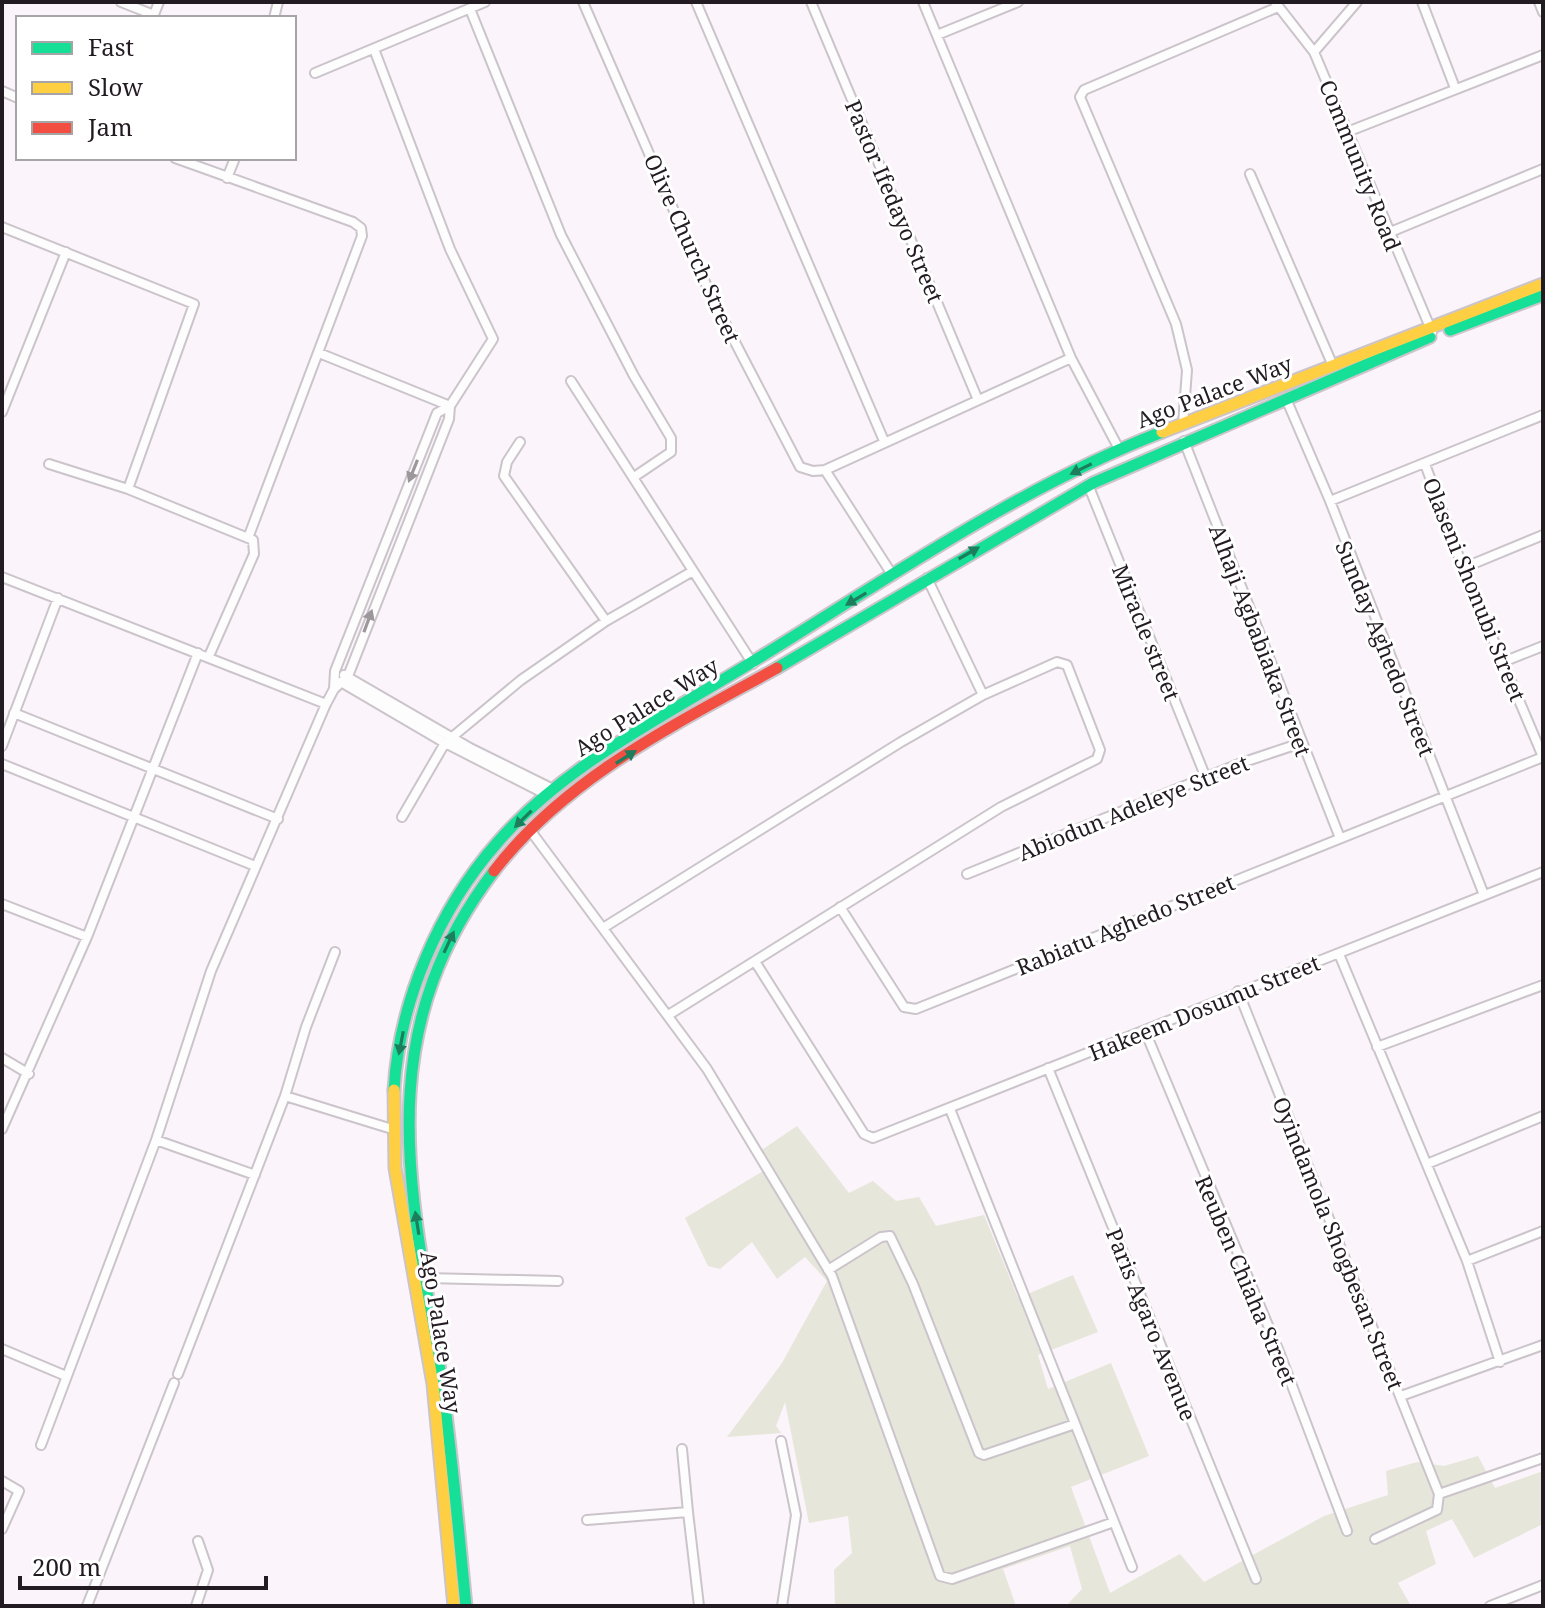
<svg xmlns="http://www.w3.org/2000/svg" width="1545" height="1608" font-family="'Noto Serif',serif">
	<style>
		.green { fill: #e6e6da }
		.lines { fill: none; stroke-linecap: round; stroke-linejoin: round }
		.street-casing { stroke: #cbc4ca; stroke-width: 12 }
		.fast-casing { stroke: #cbc4ca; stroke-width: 15 }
		.slow-casing { stroke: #cbc4ca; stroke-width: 15 }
		.jam-casing { stroke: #cbc4ca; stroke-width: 15 }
		.street { stroke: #fefdfe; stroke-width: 8 }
		.fast { stroke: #16e098; stroke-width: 11 }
		.slow { stroke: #ffcf43; stroke-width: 11 }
		.jam { stroke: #f24e42; stroke-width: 11 }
		.oneway { fill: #1c7e5d }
		.oneway2 { fill: #9b979b }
		.labels { text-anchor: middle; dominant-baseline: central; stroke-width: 6; stroke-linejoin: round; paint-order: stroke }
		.street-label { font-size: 22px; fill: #231b22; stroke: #fff }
	</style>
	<rect width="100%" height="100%" fill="#fbf4fa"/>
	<path class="green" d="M797 1126 849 1193 873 1181 896 1201 919 1197 936 1226 984 1215 1018 1298 1073 1275 1098 1332 1038 1355 1048 1389 1111 1363 1149 1456 1071 1487 1110 1593 1180 1554 1204 1582 1324 1516 1388 1495 1386 1471 1417 1462 1444 1466 1478 1456 1495 1488 1543 1471V1524L1474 1558 1452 1519 1426 1531 1436 1564 1398 1583 1411 1606H1066L1082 1589 1070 1546 1003 1569 1016 1606H835L834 1570 852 1553 848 1516 809 1523 785 1402 776 1426 781 1433 727 1437 782 1363 827 1281 805 1257 777 1279 752 1242 720 1269 708 1266 685 1218 765 1170 760 1151Z"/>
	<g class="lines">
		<defs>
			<path id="street" d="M121 2 154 15
				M583 2 712 298 800 467 813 471 825 470 1071 358
				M696 2 884 441
				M811 2 978 400
				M923 2 1071 358 1119 449
				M1275 2 1314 52 1432 332
				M1422 2 1455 88
				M1539 2 1543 12
				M470 9 561 235 634 376 671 438V452L634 477
				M153 17 159 2
				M274 18 278 2
				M937 35 1018 2
				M1314 52 1357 2
				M315 73 485 2
				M2 91 18 98
				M1347 132 1543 55
				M175 158 353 222 361 228 362 236 248 538 253 540 254 554 209 656
				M1250 174 1333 366
				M227 178 235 158
				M2 227 194 304 128 489
				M1388 233 1543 169
				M319 353 450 406
				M571 381 753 664
				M1287 401 1330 501 1484 895
				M2 412 66 252
				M1183 424 1187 370 1176 324 1080 97 1084 90 1278 7
				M1184 441 1340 838
				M520 442 507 462 504 476 606 621
				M49 464 128 489 248 538
				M825 470 893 576
				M1089 487 1206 778
				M1330 501 1543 415
				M1463 568 1543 535
				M2 577 326 704 334 689 348 676 449 419 450 406
				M927 578 983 695
				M1503 662 1543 646
				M344 675 470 748 553 789
				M341 682 445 743 547 795
				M334 689 335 671 437 413 450 406 493 339 450 249 374 49
				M14 713 278 819
				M2 746 58 598
				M2 764 255 866
				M402 817 445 743 521 680 606 621 693 571
				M530 830 707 1069 832 1276 940 1576 952 1579 1114 1522
				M967 874 1241 763 1301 743
				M2 904 87 937
				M840 907 904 1007 916 1009 1543 757 1463 568 1425 464
				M603 928 901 742 983 695 1057 662 1067 665 1100 750 1097 759 1001 807 670 1014
				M1339 954 1467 1261 1500 1362
				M756 963 864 1134 873 1138 1543 872
				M1238 991 1439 1494 1437 1510 1375 1539
				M1145 1031 1280 1354 1347 1531
				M1377 1047 1543 985
				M2 1058 29 1074
				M1048 1068 1256 1579
				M285 1096 392 1129
				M950 1109 1132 1567
				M2 1129 87 937 198 653
				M156 1140 255 1175
				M1427 1164 1543 1116
				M1467 1261 1543 1231
				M828 1270 881 1237 890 1236 913 1284 979 1453 984 1455 1075 1424
				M426 1278 558 1281
				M2 1349 66 1376
				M178 1374 285 1096 306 1027 335 952
				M1401 1396 1543 1345
				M781 1441 796 1515 782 1606
				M41 1445 156 1140 211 971 326 704
				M2 1481 19 1491 2 1529
				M1439 1494 1543 1458
				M688 1512 699 1606
				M587 1520 688 1512 682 1449
				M87 1606 174 1383
				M196 1606 208 1570 198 1541
				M1490 1606 1543 1585"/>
			<path id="fast" d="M1450 330 1543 295
				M777 668 1093 483 1430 337
				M394 1090C399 1002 439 909 497 843 566 763 669 714 757 659 889 578 1018 488 1162 432
				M466 1606C458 1527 452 1449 440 1371 410 1186 370 1034 494 871"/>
			<path id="slow" d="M1162 432 1543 284
				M394 1090 395 1168 433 1384 454 1606"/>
			<path id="jam" d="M494 871C566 777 676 724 777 668"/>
		</defs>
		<use href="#street" class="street-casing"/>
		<use href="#fast" class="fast-casing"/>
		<use href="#slow" class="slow-casing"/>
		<use href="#jam" class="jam-casing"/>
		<use href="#street" class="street"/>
		<use href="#fast" class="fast"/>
		<use href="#slow" class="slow"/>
		<use href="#jam" class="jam"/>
	</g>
	<defs><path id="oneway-solid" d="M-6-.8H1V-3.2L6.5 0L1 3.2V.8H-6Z" transform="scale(2)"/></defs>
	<g class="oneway">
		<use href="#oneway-solid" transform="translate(1081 469) rotate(154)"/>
		<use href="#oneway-solid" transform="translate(969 553) rotate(-30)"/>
		<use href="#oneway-solid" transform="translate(856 599) rotate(149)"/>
		<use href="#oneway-solid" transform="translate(626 757) rotate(-32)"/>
		<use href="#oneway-solid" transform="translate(523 819) rotate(135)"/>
		<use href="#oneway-solid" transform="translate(449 942) rotate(-65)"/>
		<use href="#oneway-solid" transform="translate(401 1043) rotate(101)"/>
		<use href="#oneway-solid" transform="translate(417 1223) rotate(-99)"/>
	</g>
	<g class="oneway2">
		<use href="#oneway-solid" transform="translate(413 471) rotate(112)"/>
		<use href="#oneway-solid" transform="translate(368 621) rotate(-70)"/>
	</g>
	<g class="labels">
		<g class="street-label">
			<text transform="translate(1361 165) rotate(68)">Community Road</text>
			<text transform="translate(895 201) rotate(67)">Pastor Ifedayo Street</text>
			<text transform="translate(693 248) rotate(66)">Olive Church Street</text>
			<text transform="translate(1214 391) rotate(-21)">Ago Palace Way</text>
			<text transform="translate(1475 589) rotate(68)">Olaseni Shonubi Street</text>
			<text transform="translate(1147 632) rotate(68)">Miracle street</text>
			<text transform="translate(1261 640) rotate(69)">Alhaji Agbabiaka Street</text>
			<text transform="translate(1386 648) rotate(68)">Sunday Aghedo Street</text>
			<text transform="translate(646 706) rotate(-32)">Ago Palace Way</text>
			<text transform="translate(1133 807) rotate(-22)">Abiodun Adeleye Street</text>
			<text transform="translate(1125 924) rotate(-22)">Rabiatu Aghedo Street</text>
			<text transform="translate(1204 1007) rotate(-22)">Hakeem Dosumu Street</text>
			<text transform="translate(1339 1243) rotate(68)">Oyindamola Shogbesan Street</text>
			<text transform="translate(1247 1280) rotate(67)">Reuben Chiaha Street</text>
			<text transform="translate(1152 1324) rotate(68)">Paris Agaro Avenue</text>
			<text transform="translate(442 1332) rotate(81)">Ago Palace Way</text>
		</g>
	</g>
	<rect width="1545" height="1608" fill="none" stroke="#231b22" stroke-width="8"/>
	<rect x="16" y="16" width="280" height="144" fill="#ffffff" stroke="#a7a4a7" stroke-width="2"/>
	<rect x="32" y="42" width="40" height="12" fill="#16e098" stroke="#a7a4a7" stroke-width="2"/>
	<text x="88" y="56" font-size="24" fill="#231b22">Fast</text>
	<rect x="32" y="82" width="40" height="12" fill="#ffcf43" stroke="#a7a4a7" stroke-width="2"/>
	<text x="88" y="96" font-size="24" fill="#231b22">Slow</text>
	<rect x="32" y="122" width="40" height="12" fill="#f24e42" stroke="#a7a4a7" stroke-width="2"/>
	<text x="88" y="136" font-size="24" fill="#231b22">Jam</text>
	<path d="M20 1576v12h246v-12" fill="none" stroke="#231b22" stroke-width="4"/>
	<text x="32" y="1576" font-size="24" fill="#231b22" stroke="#ffffff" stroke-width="6" paint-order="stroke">200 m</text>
</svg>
